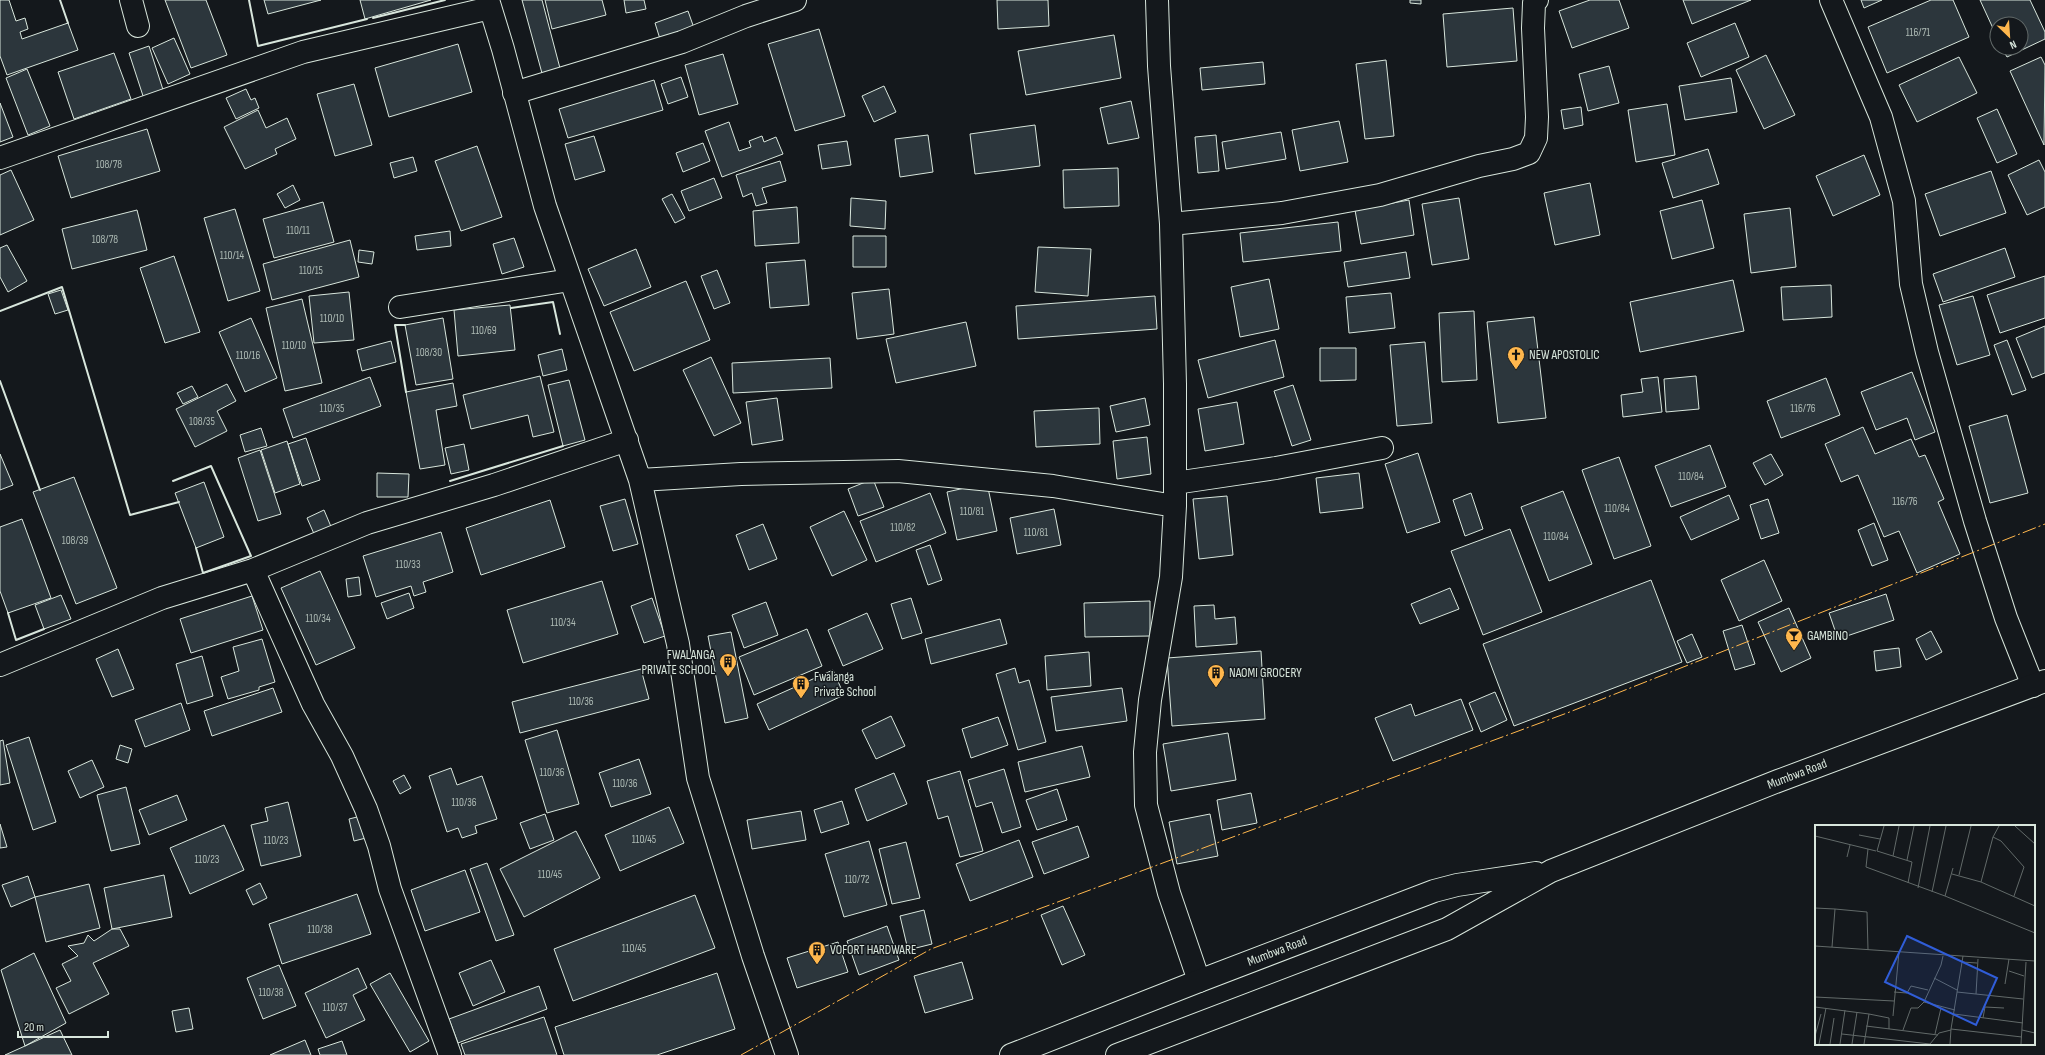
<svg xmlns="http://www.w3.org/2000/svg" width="2045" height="1055" font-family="'Sofia Sans Condensed',sans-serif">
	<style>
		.building { fill: #2c363c; stroke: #d8e6dc }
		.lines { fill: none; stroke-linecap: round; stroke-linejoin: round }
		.minor-casing { stroke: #d8e6dc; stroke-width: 24 }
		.major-casing { stroke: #d8e6dc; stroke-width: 24 }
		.minor { stroke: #14181c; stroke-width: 22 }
		.major { stroke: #14181c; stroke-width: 22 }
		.wall { stroke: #d8e6dc; stroke-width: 2 }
		.power { stroke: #ffb74d; stroke-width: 1; stroke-dasharray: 14 3 2 3; stroke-linecap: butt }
		.labels { text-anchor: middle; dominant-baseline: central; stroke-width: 3; stroke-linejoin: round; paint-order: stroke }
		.number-label { font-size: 11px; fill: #adbab4 }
		.poi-label { font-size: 13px; fill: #d8e6dc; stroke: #14181c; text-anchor: start }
		.street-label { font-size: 13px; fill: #d8e6dc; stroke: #14181c }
		.inset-road { fill: none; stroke: #626a69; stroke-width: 1 }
		.view { fill: #305dd8; fill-opacity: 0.15; stroke: #305dd8; stroke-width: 2 }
		.inset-edge { fill: none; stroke: #d8e6dc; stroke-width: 2 }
	</style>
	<rect width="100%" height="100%" fill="#14181c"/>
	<path class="building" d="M0 0H9L16 21 25 18 28 29 20 32 22 39 68 23 78 50 7 75 0 56Z
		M165 0H206L227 55 191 68Z
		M264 0H321L268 14Z
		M360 0H431L365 19Z
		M522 0H542L561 72 543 77Z
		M545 0H602L606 15 552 29Z
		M624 0H644L646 9 626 13Z
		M997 0H1048L1049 26 998 29Z
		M1410 0H1421V4L1410 3Z
		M1590 0H1619L1629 28 1572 48 1559 11Z
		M1683 0H1751L1692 24Z
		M1861 0H1882L1864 8Z
		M1931 0H1953L1969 37 1887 73 1868 27Z
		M1980 0H2030L2045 32V39L2007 57 2002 48H2021V24H1997V37Z
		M1513 8 1517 61 1447 67 1443 14Z
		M688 11 694 28 660 39 655 23Z
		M1735 23 1749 57 1701 77 1687 43Z
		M819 29 845 116 795 131 768 44Z
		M1114 35 1121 78 1026 95 1018 51Z
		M174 38 190 74 168 84 152 48Z
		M458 44 472 92 389 117 375 68Z
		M149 46 165 96 145 102 129 53Z
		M114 53 131 99 74 119 58 72Z
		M723 54 738 104 699 115 685 65Z
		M1766 55 1795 115 1764 129 1736 70Z
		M1959 57 1977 93 1917 122 1899 85Z
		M2041 57 2045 65 2044 145 2010 71Z
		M1386 60 1394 136 1365 139 1356 64Z
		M1263 62 1265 84 1202 90 1200 68Z
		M1609 66 1619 103 1588 111 1579 74Z
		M27 69 50 126 28 135 6 78Z
		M681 77 688 97 668 104 661 84Z
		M1731 78 1737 112 1685 120 1679 86Z
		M654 80 663 110 568 138 559 109Z
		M354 84 372 145 335 156 317 94Z
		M884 86 896 112 874 122 862 96Z
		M246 89 251 100 255 98 259 108 236 119 226 98Z
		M1131 101 1139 138 1108 144 1100 108Z
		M0 103 13 137 0 142Z
		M1667 104 1675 155 1636 162 1628 110Z
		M1581 107 1583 125 1564 129 1561 110Z
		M1997 109 2017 154 1997 163 1977 118Z
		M258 110 266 128 287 118 296 139 275 149 277 154 245 169 224 127Z
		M1339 121 1348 162 1300 171 1292 130Z
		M729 122 739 151 751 147 749 141 762 136 764 142 776 137 783 154 722 177 705 131Z
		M1035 125 1040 166 975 174 970 134Z
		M147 129 160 171 71 198 58 156Z
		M1281 132 1286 159 1226 169 1222 142Z
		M928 135 933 172 900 177 895 139Z
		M1216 135 1219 171 1198 173 1195 137Z
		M594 136 605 171 575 180 565 144Z
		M847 141 851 165 822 169 818 145Z
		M703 143 710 161 683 172 676 153Z
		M477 146 502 217 461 231 435 161Z
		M1708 149 1719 184 1673 198 1662 163Z
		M1864 155 1880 195 1833 216 1816 176Z
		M413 157 417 171 394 178 390 163Z
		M2039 160 2045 172V207L2027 215 2008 175Z
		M780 161 786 181 762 188 767 203 756 206 752 193 743 197 736 175Z
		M1118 168 1119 206 1064 208 1063 170Z
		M11 170 34 220 0 235V175Z
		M1991 171 2006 213 1940 236 1925 194Z
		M714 178 722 198 689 211 681 191Z
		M1590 183 1600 235 1555 245 1544 193Z
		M293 185 300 200 285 208 277 194Z
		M672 194 685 218 675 223 662 199Z
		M851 198 886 201 885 229 850 226Z
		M1459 198 1469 259 1432 265 1422 204Z
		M1409 200 1414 235 1361 244 1355 210Z
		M1702 200 1714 248 1672 259 1660 211Z
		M323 202 334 242 274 258 263 219Z
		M797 207 799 243 755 246 753 211Z
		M1790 208 1796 267 1751 273 1744 214Z
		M235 209 260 291 228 301 204 218Z
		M137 210 147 250 72 269 62 229Z
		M1338 222 1341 251 1243 262 1240 233Z
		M450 231 451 246 417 250 415 236Z
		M853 236H886V267H853Z
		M514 238 524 267 502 274 493 244Z
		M350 240 359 277 272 300 263 264Z
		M7 245 27 281 8 292 0 277V248Z
		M1038 247 1091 249 1088 296 1035 292Z
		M2005 248 2015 277 1943 302 1933 274Z
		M636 249 651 287 604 306 588 269Z
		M359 250 374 252 372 264 358 262Z
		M1406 252 1410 278 1348 287 1344 262Z
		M174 256 200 332 165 343 140 268Z
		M805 260 809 305 770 308 766 263Z
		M717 270 730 303 714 309 701 276Z
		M2045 276V318L2000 333 1987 295Z
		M1269 279 1279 329 1240 337 1231 287Z
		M1733 280 1744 331 1640 352 1630 302Z
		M686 281 710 340 634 371 610 312Z
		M1831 285 1832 317 1783 320 1781 287Z
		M889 289 894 334 857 339 852 293Z
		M61 290 68 310 55 314 48 294Z
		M349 292 354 340 314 343 309 296Z
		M1391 293 1395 328 1349 333 1346 297Z
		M1155 296 1157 329 1018 339 1016 306Z
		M1973 296 1990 355 1957 365 1939 305Z
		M302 299 322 383 285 391 266 308Z
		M510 305 515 350 458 356 454 310Z
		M1474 311 1477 380 1442 382 1439 313Z
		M1534 317 1546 418 1498 423 1487 322Z
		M251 318 277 378 245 392 219 332Z
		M443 318 453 379 416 385 405 325Z
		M966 322 976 366 896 383 886 339Z
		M2045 326V373L2032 378 2016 338Z
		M1275 340 1284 377 1208 398 1198 360Z
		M2007 340 2026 390 2012 395 1994 345Z
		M391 341 396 362 362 371 357 350Z
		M1425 342 1432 423 1397 426 1390 345Z
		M1320 348H1356V380L1320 381Z
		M562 349 567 370 543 376 538 355Z
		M711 357 741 423 714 436 683 370Z
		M830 358 832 388 733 393 732 363Z
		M1912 372 1935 432 1915 440 1907 418 1876 430 1861 392Z
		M540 376 554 432 533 437 528 415 471 429 463 395Z
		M1696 376 1699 409 1666 412 1664 379Z
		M370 377 381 406 293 438 283 409Z
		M1658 377 1662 412 1623 417 1621 395 1643 392 1641 379Z
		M1826 378 1840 415 1781 438 1767 401Z
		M569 380 585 440 563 446 548 385Z
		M453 383 457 406 436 410 445 465 420 469 406 392Z
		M227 384 236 401 217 411 227 431 195 447 176 409Z
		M1293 385 1311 440 1292 446 1274 391Z
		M192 386 198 397 183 404 177 393Z
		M777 398 783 440 752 445 746 402Z
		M1145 398 1150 425 1116 432 1110 406Z
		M1237 402 1244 444 1205 451 1198 409Z
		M1099 408 1100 444 1036 447 1034 411Z
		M2007 415 2028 493 1990 503 1969 426Z
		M1863 427 1875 454 1911 439 1919 457 1925 455 1944 499 1938 502 1960 554 1917 573 1899 531 1884 537 1858 475 1841 482 1825 444Z
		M261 428 267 446 245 452 240 435Z
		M1147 437 1151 474 1117 479 1113 441Z
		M306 438 320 480 302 486 288 444Z
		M287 441 300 484 275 493 261 450Z
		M464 444 469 470 451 474 445 448Z
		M1710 445 1726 487 1671 507 1655 466Z
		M260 450 281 514 258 521 238 458Z
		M1418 453 1440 522 1407 533 1385 464Z
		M0 454 13 485 0 490Z
		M1771 454 1783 475 1765 485 1753 463Z
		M1619 457 1651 546 1614 559 1582 470Z
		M377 473 409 474 408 497H377Z
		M1359 473 1363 508 1320 513 1316 478Z
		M74 477 117 588 76 604 33 492Z
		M873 479 884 507 858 516 848 489Z
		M204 482 224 537 196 548 175 493Z
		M987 483 997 531 957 540 947 492Z
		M1563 491 1592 564 1549 581 1521 507Z
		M930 493 946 533 876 562 860 521Z
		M1471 493 1483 529 1465 536 1453 500Z
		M1729 495 1739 519 1691 540 1680 517Z
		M1227 496 1233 555 1199 559 1193 499Z
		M625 499 638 544 613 551 600 506Z
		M1768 499 1779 533 1761 539 1750 505Z
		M550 500 565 547 481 575 466 528Z
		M1054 509 1061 545 1017 554 1010 518Z
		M324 510 332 529 315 536 307 518Z
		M844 511 867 560 832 576 810 527Z
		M22 519 51 598 8 613 0 591V527Z
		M1874 523 1888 560 1872 566 1858 530Z
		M763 524 777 559 749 570 736 535Z
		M1510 529 1542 612 1483 635 1451 551Z
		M441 532 453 572 423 582 426 592 414 596 411 586 376 597 363 556Z
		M930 545 942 580 928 585 916 550Z
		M1764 560 1782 601 1739 621 1721 580Z
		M320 571 355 648 316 665 281 588Z
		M359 577 361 595 348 597 346 579Z
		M1651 580 1682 662 1514 726 1483 644Z
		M602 581 618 634 523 663 507 610Z
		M1450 588 1459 609 1420 624 1411 604Z
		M409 593 414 608 387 619 381 603Z
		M1886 594 1894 620 1838 639 1829 613Z
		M61 595 71 619 44 629 35 605Z
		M252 596 263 630 191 653 180 619Z
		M652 598 665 636 644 643 631 606Z
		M911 598 922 633 902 639 891 604Z
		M1150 601V636L1085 637 1084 603Z
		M766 602 778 635 744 648 732 615Z
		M1214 605 1215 619 1235 617 1237 644 1196 647 1194 606Z
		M1789 608 1811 658 1781 672 1758 622Z
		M867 613 883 649 843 666 828 630Z
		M1000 619 1007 644 931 664 925 639Z
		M1742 625 1755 664 1735 670 1723 631Z
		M807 629 822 666 754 695 739 657Z
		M1931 631 1942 652 1926 660 1916 639Z
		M731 632 748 718 725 723 708 636Z
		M1692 634 1702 657 1687 663 1677 641Z
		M262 639 275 682 259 687V690L228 699 221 677 239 671 233 647Z
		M1899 648 1901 667 1876 671 1874 651Z
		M118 649 134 689 112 697 96 659Z
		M1261 651 1265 719 1172 726 1167 658Z
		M1089 652 1091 686 1047 690 1045 656Z
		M202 656 213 696 187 704 176 664Z
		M1015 668 1019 683 1029 680 1046 742 1018 750 996 674Z
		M641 669 649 699 520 733 512 702Z
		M833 670 844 695 769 730 757 704Z
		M273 688 282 712 212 736 204 711Z
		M1122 688 1127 721 1056 731 1051 697Z
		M1495 692 1507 720 1481 732 1469 703Z
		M1461 699 1473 730 1393 761 1375 718 1411 704 1415 716Z
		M181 703 190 730 145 747 135 720Z
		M891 716 905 746 876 759 862 730Z
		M998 717 1008 745 971 758 962 729Z
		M557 730 579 804 547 813 525 740Z
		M1228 733 1236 780 1171 791 1163 744Z
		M29 737 56 822 33 830 6 745Z
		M3 740 10 783 0 785V741Z
		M120 745 132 749 128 763 116 759Z
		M1082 746 1090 777 1025 792 1018 762Z
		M639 759 651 794 611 807 599 773Z
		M92 760 104 787 80 798 68 771Z
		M451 768 457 785 482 776 497 819 475 826 477 833 462 838 458 828 447 832 429 776Z
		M1004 769 1021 827 1002 833 992 802 976 807 968 780Z
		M960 771 983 851 960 857 948 816 938 819 927 781Z
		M894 773 907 804 867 821 855 789Z
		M404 775 411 788 400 794 393 781Z
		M126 787 140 844 111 851 97 795Z
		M1057 789 1067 820 1037 830 1026 800Z
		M1251 793 1257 823 1222 830 1217 800Z
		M177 795 187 820 149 835 139 810Z
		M842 801 849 824 821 833 814 810Z
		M288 802 301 856 261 866 251 825 268 821 265 808Z
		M669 807 684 843 620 871 605 835Z
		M801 811 806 840 752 849 747 820Z
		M545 814 554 840 530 849 520 823Z
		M1210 814 1218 856 1177 864 1169 822Z
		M365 815 370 837 354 841 349 819Z
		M0 824 7 847 0 848Z
		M224 825 244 870 190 894 170 848Z
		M1078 826 1089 857 1044 874 1032 842Z
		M576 831 600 878 524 917 500 869Z
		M1019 840 1033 877 970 901 956 864Z
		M869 841 887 905 844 917 825 854Z
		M906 842 920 898 892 904 879 849Z
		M487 863 514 935 496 941 470 869Z
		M465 870 480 912 425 931 411 890Z
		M164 875 172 917 112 929 104 888Z
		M28 876 35 897 11 907 2 885Z
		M260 883 267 898 253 905 246 890Z
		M89 884 100 928 46 942 35 897Z
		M357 894 371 934 282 964 269 924Z
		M695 895 715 948 573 1001 554 949Z
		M1063 906 1085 955 1062 965 1041 915Z
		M924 910 932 944 908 950 900 916Z
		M887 926 899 960 859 975 847 941Z
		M112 929H120L129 946 93 963 109 994 69 1014 56 988 71 981 62 964 78 956 68 946 84 943 88 935 94 941Z
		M838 942 848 972 797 988 787 958Z
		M34 953 66 1023 25 1046 1 970Z
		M491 960 505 992 473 1006 459 973Z
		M962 962 973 999 925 1013 914 976Z
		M279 965 296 1006 263 1019 247 978Z
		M358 968 367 988 353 995 365 1020 326 1038 305 993Z
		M390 973 429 1041 410 1052 370 984Z
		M717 973 735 1029 657 1055H564L555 1027Z
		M539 986 547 1009 458 1043 449 1019Z
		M189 1008 193 1029 176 1032 172 1011Z
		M544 1017 557 1055H465L461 1044Z
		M60 1030 72 1055H5L25 1046Z
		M305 1040 311 1055H270Z
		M342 1041 347 1055H320L318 1049Z"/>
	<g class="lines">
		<defs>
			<path id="minor" d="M131 0 138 26
				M488 0 503 49 545 206 640 480 678 644 698 778 753 956 787 1055
				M1157 0 1159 66 1171 224 1175 384V506L1171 577 1150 700 1145 752 1146 805 1169 893 1199 981
				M1831 0 1881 117 1904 201 1911 284 1927 352 1975 521 2006 618 2033 686
				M514 93 682 42 746 16 795 0
				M0 158 303 52 490 8
				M1171 224 1282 213 1380 195 1479 166 1513 159 1529 153 1536 138 1537 117 1533 28 1534 3 1537 0
				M400 307 570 280
				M640 480 741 474 898 471 1053 486 1175 506
				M1175 483 1276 468 1382 448
				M253 570 313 704 342 756 366 809 379 846 390 889 450 1055
				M0 665 162 598 253 570 367 523 494 485 627 440"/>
			<path id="major" d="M1011 1055 1199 981 1434 891 1457 885 1536 873
				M1117 1055 1447 929 1551 871 1778 781 2045 681"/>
		</defs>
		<use href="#minor" class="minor-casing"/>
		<use href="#major" class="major-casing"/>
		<use href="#minor" class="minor"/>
		<use href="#major" class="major"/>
		<path class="wall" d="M60 0 68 23
			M249 0 258 46 367 19
			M373 18 445 0
			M511 308 553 302 560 334
			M0 311 62 287 130 515 179 502
			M405 325H395L406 392
			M0 381 40 490
			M173 481 211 466 251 556 203 573 196 548
			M450 481 563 446
			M8 613 16 640 44 629"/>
		<path class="power" d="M741 1055 931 949 1567 713 2045 524"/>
	</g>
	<defs>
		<symbol id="church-pin" viewBox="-11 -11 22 30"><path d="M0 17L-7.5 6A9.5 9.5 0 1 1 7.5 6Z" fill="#ffb74d" stroke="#14181c"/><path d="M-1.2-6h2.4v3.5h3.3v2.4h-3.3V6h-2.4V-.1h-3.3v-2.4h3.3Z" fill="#111"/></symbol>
		<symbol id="bar-pin" viewBox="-11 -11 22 30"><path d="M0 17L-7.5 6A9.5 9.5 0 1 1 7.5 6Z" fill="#ffb74d" stroke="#14181c"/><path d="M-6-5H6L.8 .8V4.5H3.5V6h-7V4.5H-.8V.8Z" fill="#111"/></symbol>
		<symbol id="building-pin" viewBox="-11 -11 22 30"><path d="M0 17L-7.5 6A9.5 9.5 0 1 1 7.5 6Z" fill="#ffb74d" stroke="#14181c"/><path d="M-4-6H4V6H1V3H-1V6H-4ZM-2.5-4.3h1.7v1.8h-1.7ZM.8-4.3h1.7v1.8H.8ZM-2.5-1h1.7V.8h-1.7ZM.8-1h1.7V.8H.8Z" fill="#111"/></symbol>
	</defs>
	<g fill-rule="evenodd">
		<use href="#church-pin" x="1506" y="345" width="20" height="27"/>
		<use href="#bar-pin" x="1784" y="626" width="20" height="27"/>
		<use href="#building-pin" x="718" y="652" width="20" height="27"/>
		<use href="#building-pin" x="1206" y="663" width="20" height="27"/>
		<use href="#building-pin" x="791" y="674" width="20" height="27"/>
		<use href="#building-pin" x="807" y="940" width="20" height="27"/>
	</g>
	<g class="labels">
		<g class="number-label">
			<text x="1918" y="32">116/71</text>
			<text x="109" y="164">108/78</text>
			<text x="298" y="230">110/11</text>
			<text x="105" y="239">108/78</text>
			<text x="232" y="255">110/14</text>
			<text x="311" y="270">110/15</text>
			<text x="332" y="318">110/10</text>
			<text x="484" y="330">110/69</text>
			<text x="294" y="345">110/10</text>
			<text x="429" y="352">108/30</text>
			<text x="248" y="355">110/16</text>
			<text x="332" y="408">110/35</text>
			<text x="1803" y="408">116/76</text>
			<text x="202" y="421">108/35</text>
			<text x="1691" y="476">110/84</text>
			<text x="1905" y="501">116/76</text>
			<text x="1617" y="508">110/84</text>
			<text x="972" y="511">110/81</text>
			<text x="903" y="527">110/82</text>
			<text x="1036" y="532">110/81</text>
			<text x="1556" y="536">110/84</text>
			<text x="75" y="540">108/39</text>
			<text x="408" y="564">110/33</text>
			<text x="318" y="618">110/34</text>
			<text x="563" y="622">110/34</text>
			<text x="581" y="701">110/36</text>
			<text x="552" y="772">110/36</text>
			<text x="625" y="783">110/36</text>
			<text x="464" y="802">110/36</text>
			<text x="644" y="839">110/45</text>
			<text x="276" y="840">110/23</text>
			<text x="207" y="859">110/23</text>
			<text x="550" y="874">110/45</text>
			<text x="857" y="879">110/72</text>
			<text x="320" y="929">110/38</text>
			<text x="634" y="948">110/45</text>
			<text x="271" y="992">110/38</text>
			<text x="335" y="1007">110/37</text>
		</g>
		<g class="poi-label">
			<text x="1529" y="355">NEW APOSTOLIC</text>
			<text x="1807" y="636">GAMBINO</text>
			<text x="715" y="655" text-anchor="end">FWALANGA<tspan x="715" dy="15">PRIVATE SCHOOL</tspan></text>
			<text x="1229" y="673">NAOMI GROCERY</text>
			<text x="814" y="677">Fwalanga<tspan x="814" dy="15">Private School</tspan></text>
			<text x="830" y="950">VOFORT HARDWARE</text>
		</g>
		<g class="street-label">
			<text transform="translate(1797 774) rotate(-21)">Mumbwa Road</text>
			<text transform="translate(1277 951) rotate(-21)">Mumbwa Road</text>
		</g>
	</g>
	<g transform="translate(1815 825)">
		<rect width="220" height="220" fill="#14181c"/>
		<path class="inset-road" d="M69 1 62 26 97 37 93 58M200 1 220 19M44 10 65 14M0 11 61 26M178 12 186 16 209 42 199 71M53 24 51 42 130 71 220 108M78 31 84 1M32 32 35 20M92 35 99 1M137 49 166 57 220 81M144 50 156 1M166 57 178 12 184 1M103 63 115 1M117 67 131 1M130 71 138 43M0 83 20 84 17 122M20 84 52 87 53 125M0 121 220 136M147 137 162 138M194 146 209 151M119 153 142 165M190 159 194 134M79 167 92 168 96 161 113 165M142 167 208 174M161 169 163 134M0 172 79 176M109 177 140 185M0 182 54 189 49 219M54 189 74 193V204M139 189 208 198M78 191 84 127M168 193 170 182 189 183M51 201 123 210M136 204 148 131M88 205 96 183H103L109 177 126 140 128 131M207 205 220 208M27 209 115 219M120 209 126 183M0 211 6 189M4 219 11 183M15 219 19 193M25 219 30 185M37 219 42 187M115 219 124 208 136 205M135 219 136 204 207 212M206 219 211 137"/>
		<path class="view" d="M92 111 182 153 161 200 70 157Z"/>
		<rect width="220" height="220" class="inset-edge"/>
	</g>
	<g transform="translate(2009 36) rotate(155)"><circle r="19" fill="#14181c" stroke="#626a69"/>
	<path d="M0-3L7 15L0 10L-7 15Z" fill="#ffb74d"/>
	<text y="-6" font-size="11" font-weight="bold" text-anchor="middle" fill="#d8e6dc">N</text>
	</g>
	<path d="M18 1031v6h90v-6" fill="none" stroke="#d8e6dc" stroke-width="2"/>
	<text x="24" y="1031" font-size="12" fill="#d8e6dc" stroke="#14181c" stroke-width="3" paint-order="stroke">20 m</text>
</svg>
